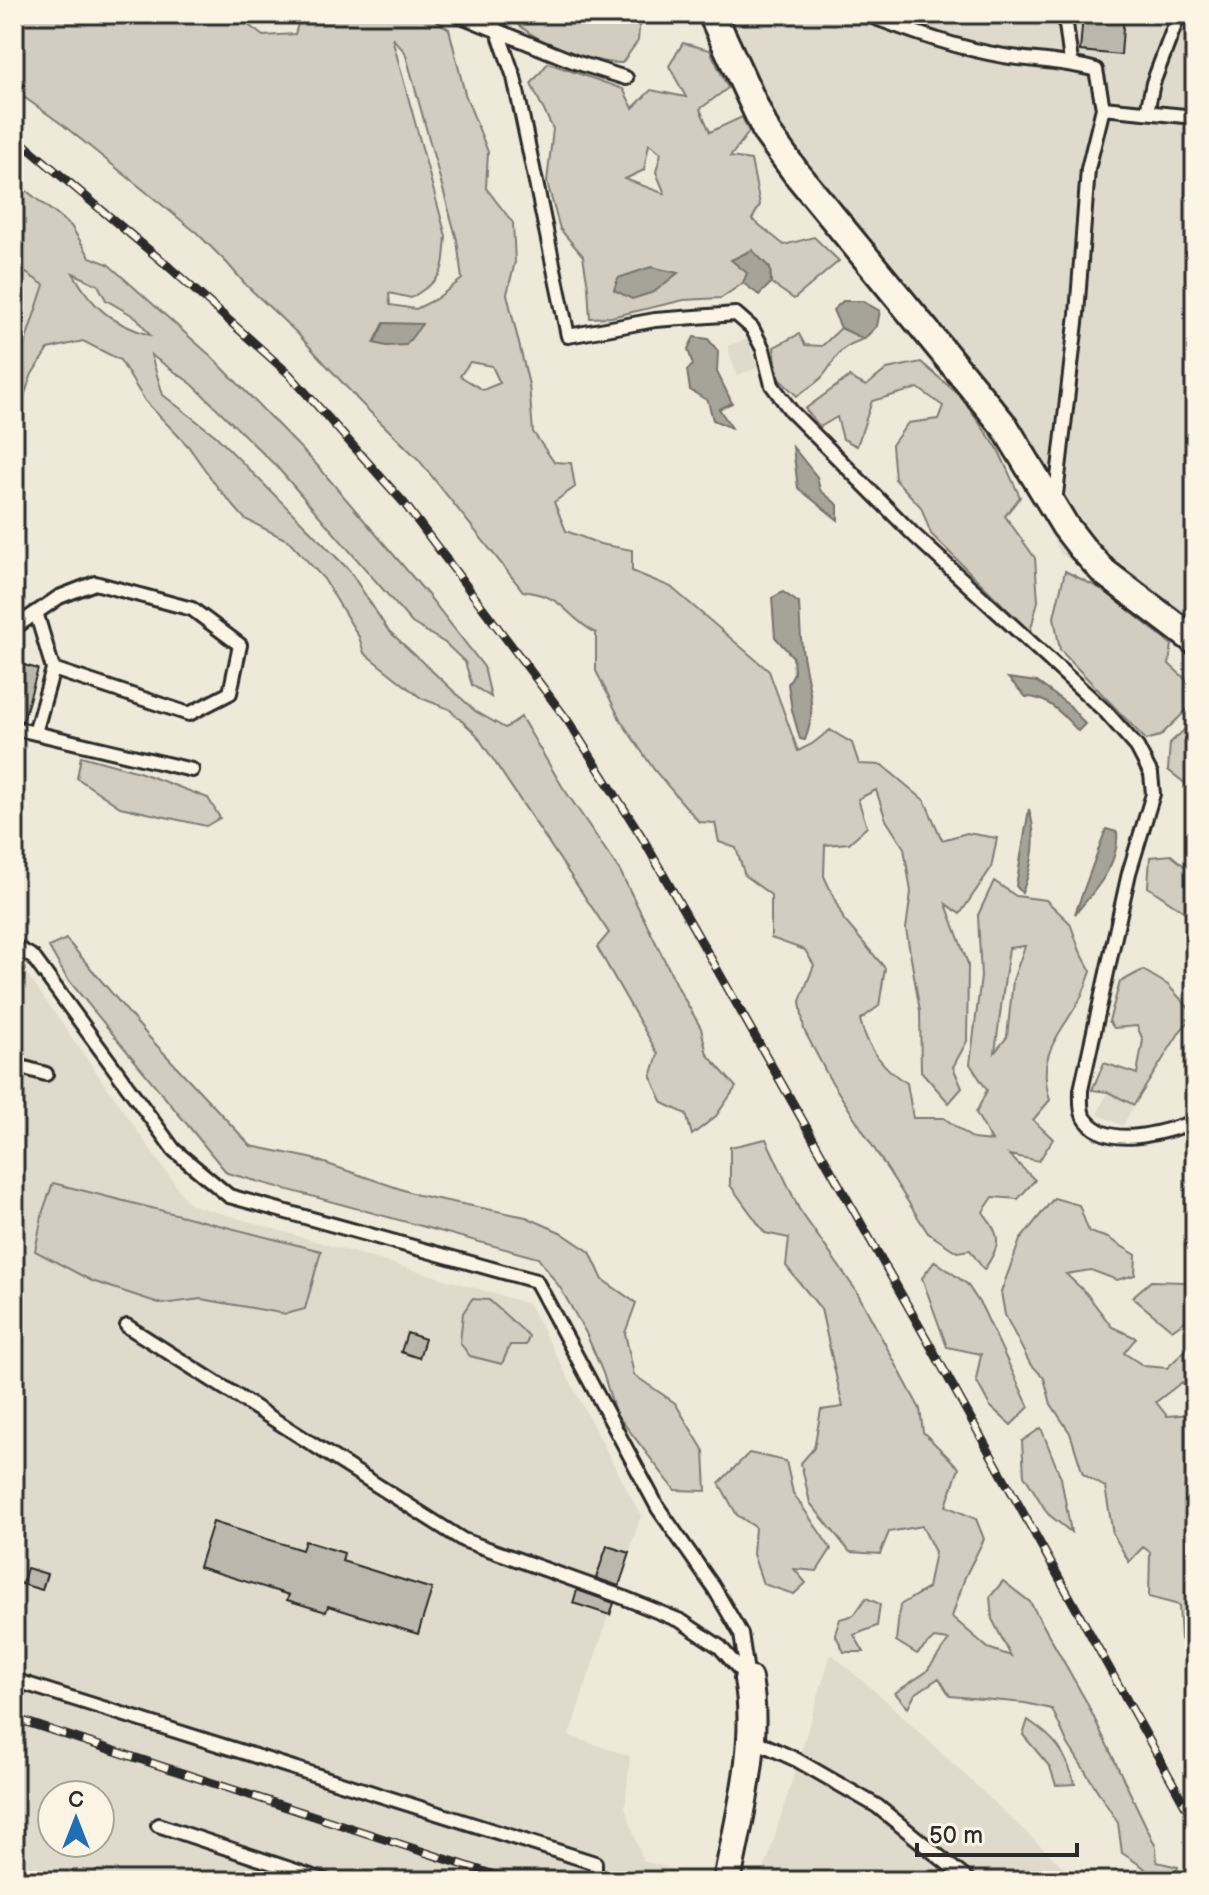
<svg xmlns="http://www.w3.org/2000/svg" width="1209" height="1895" font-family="'Balsamiq Sans',sans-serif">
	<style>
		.built { fill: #e0dacc; fill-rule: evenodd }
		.green { fill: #d2cdc0; stroke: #7e7c76; stroke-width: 2; fill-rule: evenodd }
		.water { fill: #a6a399; stroke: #75736d; stroke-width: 2 }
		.building { fill: #bcb7ac; stroke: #2b2b2b; stroke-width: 2 }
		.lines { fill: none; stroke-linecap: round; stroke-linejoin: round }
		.lane-casing { stroke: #2b2b2b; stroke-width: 18 }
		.street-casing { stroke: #2b2b2b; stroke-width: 32 }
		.lane { stroke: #fcf5e5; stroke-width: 12 }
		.street { stroke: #fcf5e5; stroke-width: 26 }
		.rail-casing { stroke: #2b2b2b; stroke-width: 9 }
		.rail { stroke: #fcf5e5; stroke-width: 6; stroke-dasharray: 18; stroke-linecap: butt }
	</style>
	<rect width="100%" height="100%" fill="#efe9da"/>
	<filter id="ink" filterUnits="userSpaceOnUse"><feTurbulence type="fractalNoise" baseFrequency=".0125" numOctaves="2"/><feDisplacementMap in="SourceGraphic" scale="16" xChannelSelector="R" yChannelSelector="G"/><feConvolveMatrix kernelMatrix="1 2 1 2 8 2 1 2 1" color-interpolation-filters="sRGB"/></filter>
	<g filter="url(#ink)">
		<path class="built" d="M693 14H1195V655L1060 553 1013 464 758 151Z
			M14 265 44 285 14 376Z
			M748 339 758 368 737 375 727 346Z
			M14 970 27 974 189 1204 529 1304 641 1516 569 1736 630 1756 625 1807 643 1861 679 1871 676 1881H14ZM52 1795H100V1843H52Z
			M1108 1092 1134 1105 1123 1126 1097 1114Z
			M831 1654 885 1700 1078 1881H761Z"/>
		<path class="green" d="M14 14H194L207 21 202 14H234L263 36 295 34 298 24 285 14H425L449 29 465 94 488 152 486 188 513 223 515 262 507 294 529 385 533 432 554 462 571 463 575 487 554 502 566 531 600 544 632 550V571L671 587 769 671 798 751 812 744 830 730 852 743 859 764 882 765 925 801 942 840 967 833 997 838 991 868 960 914 946 904 968 964 967 1041 953 1067 962 1088 949 1103 921 1071 920 1011 906 929 911 892 904 848 886 820 876 790 858 799 867 827 849 843 825 845 824 876 844 920 885 968 879 1006 860 1020C867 1047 884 1070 907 1083L913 1118H944L973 1139 992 1141 976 1113 987 1090 970 1064 981 977 978 915 994 881 1016 896 1046 900 1070 923 1080 951 1091 971C1087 983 1083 996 1076 1006 1055 1041 1037 1057 1050 1100L1033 1120 1053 1139 1039 1161 1009 1155 1035 1180 1018 1199 993 1197 983 1212C1002 1238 1001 1243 984 1270L970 1250 957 1252 928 1233 828 1076 804 1030 800 1001 814 965 805 950 771 938V895L745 876 736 848 719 842 715 823 699 822 655 771 621 721 596 671V633C563 615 567 597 523 591L418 459 361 403 297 333 246 285 227 263 197 233 63 125 14 90ZM392 38 405 52 457 240 462 279 436 299 416 309 390 305 389 293 411 298C444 277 443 275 446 236ZM470 362 492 366 500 383 483 390 460 376ZM1025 946 1013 980 1007 1037 995 1052 1009 948Z
			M509 14H640L638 41 622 63C590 63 528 41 509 14Z
			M683 43 710 50 728 88 700 109 710 132 742 117 749 132 730 157 751 160 760 205 752 219 784 245 814 237 839 261 794 299 771 283 770 268 732 260 748 273 743 283 721 298 684 300 611 317 590 318 588 287 583 256 560 229 547 182 553 129 531 84 548 63 623 89 633 108 651 90 686 97 669 66ZM649 144 661 153 656 172 665 194 625 179 644 170Z
			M14 181 71 226 90 257 108 264 212 357 316 464 428 595 484 667 491 697 472 685 465 662 445 643 412 623 277 467 192 384 151 355 163 395 216 436 349 570 388 630 475 711 505 728 521 717 562 786 620 871 681 993 701 1028 707 1054 736 1087 716 1116 692 1135 686 1114 663 1103 651 1077 658 1054 597 947 609 933 476 734 449 709 421 698 364 653 359 637 324 579 289 541 245 519 218 488 188 446 145 401 120 360 83 341 48 349 32 374 14 424V376L44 285 14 265ZM73 273 98 285 106 300 137 318 150 335C112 324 92 307 73 273Z
			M841 328 864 339C836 348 839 356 823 376 816 384 805 390 797 396L778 378 774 347 799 334 805 345 822 346Z
			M921 362 959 395 998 449 1020 497 1005 516 1035 558 1038 601 1030 632 931 534 921 507 895 479 892 445 908 423 938 419 943 406 918 388 872 401 857 446 843 439 837 417 820 427 805 409 849 377 866 386 887 369Z
			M1065 571 1105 591 1172 645 1169 664 1195 688V702L1160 736 1146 740 1060 650 1054 617Z
			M1195 720V788L1190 787 1168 770 1170 743Z
			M81 756 139 772 208 798 220 818 206 826 120 807 77 778Z
			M1171 855 1195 875V925L1192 917 1148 887 1150 857Z
			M66 939 148 1036 251 1146 310 1158 418 1195 526 1217 560 1232 590 1252 603 1280 636 1303 625 1333 634 1375 675 1403 704 1451 706 1491 675 1490 615 1412 603 1373 586 1333 561 1289 538 1258 227 1173 66 977 49 947Z
			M1143 970 1168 985 1195 1015 1181 1030 1134 1105 1108 1092 1092 1090 1104 1063 1137 1074 1143 1040 1137 1026 1114 1028 1109 1021 1120 982Z
			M766 1139 799 1209 857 1292 920 1409 923 1432 959 1468 946 1506 976 1519 984 1539 965 1577 952 1617 988 1648 1011 1656 992 1619 990 1597 1003 1581 1030 1602 1086 1701 1156 1847 1157 1862 1178 1867 1173 1881H1157L1143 1867 1122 1853 1118 1823 1068 1744 1052 1709 1025 1703 950 1696 939 1678 915 1694 908 1708 895 1693 926 1672 949 1640 934 1638 917 1654 896 1641 900 1605 928 1588 935 1552 922 1526 889 1532 880 1554 850 1552 810 1503 801 1463 814 1448 821 1410 843 1407 821 1309 786 1266 789 1238 765 1233 730 1185V1147Z
			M53 1183 321 1251 305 1309 286 1314 201 1299 162 1304 92 1281 35 1251 43 1211Z
			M1054 1198 1079 1205 1089 1232 1108 1238 1136 1255 1135 1275 1117 1280 1091 1270 1066 1274 1086 1293 1112 1327 1136 1338 1124 1353 1144 1366 1167 1368 1195 1341V1397L1182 1382 1156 1402 1167 1416 1192 1414 1195 1401V1659L1181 1639 1179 1605 1149 1597 1150 1552 1143 1547 1129 1562 1113 1534 1105 1487 1083 1474 1070 1433 1051 1404 1044 1378 1029 1362 1005 1315 1001 1292 1020 1240Z
			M935 1261 967 1284 982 1307 1029 1407 1011 1425 990 1406 976 1380 981 1354 947 1347 922 1278Z
			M1151 1281 1184 1282 1195 1291V1314L1172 1330 1132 1297Z
			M472 1299 489 1300 529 1336 526 1345H510L502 1364 470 1356 460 1343 463 1313Z
			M1041 1428 1061 1478 1071 1532 1048 1514 1024 1475 1022 1441Z
			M749 1453 786 1461 793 1493 831 1549 817 1571 794 1569 806 1583 794 1594 763 1584 753 1554 755 1527 737 1515 719 1483Z
			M866 1598 880 1604 877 1626 854 1635 864 1652H844L835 1634 840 1619 854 1615Z
			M1028 1720C1056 1739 1065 1751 1075 1784L1056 1785 1050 1767 1023 1735Z"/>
		<path class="water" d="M752 250 770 268 771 283 759 295 743 283 747 273 731 260Z
			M651 267 678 273 654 292 632 299 614 290 618 278Z
			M843 301H862L880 311 877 326 864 339 841 328 833 310Z
			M384 323 422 324 406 345 386 346 374 343Z
			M694 337 708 339 718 351 717 372 732 403 719 409 732 428 713 420 708 401 690 390 687 370 693 365 688 349Z
			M793 447 817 477 820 490 838 505V520L798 488Z
			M783 592 799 603C800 618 800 633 802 648 806 683 819 705 805 740L800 739 792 710 788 684 794 673 793 657 775 637 772 598Z
			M1008 678 1037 682 1070 706 1085 724 1078 731C1063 715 1049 697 1026 697Z
			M1029 809C1038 839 1033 863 1022 893L1016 886Z
			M1106 829 1117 832C1120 864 1094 892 1075 914Z"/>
		<path class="building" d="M1083 14H1124L1121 55 1080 51Z
			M17 663 38 669 23 721 14 719V674Z
			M407 1333 425 1339 419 1358 401 1352Z
			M213 1522 302 1550 305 1541 344 1553 342 1561 432 1589 418 1634 328 1606 326 1612 287 1600 289 1595 199 1567Z
			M607 1546 630 1553 619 1586 596 1578Z
			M27 1568 47 1574 42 1590 22 1584Z
			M577 1590 614 1603 610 1615 573 1603Z"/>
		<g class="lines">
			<defs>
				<path id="lane" d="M456 14 575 62 626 78
					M486 14 498 32 514 77 568 336 655 320 736 314 752 328 763 349 772 385 791 411 913 534 1106 712 1137 747 1151 774 1153 794 1129 873 1081 1090C1081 1097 1080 1108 1083 1115 1104 1153 1163 1132 1195 1122
					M865 14C911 31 955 48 1004 56 1035 61 1065 61 1096 70L1103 108 1088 169 1077 314 1055 503
					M1059 14 1066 24 1071 62
					M1103 108 1195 117
					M1147 112 1153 83 1179 14
					M14 628 59 597 95 583 192 609 240 645 230 693 189 714 53 669
					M14 728 192 770
					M35 733 53 669 36 612
					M14 946 33 957 174 1150 229 1196 536 1281 658 1508 714 1588 741 1634 748 1679
					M14 1065 46 1074
					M127 1326 463 1540 617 1595 681 1621 720 1647 748 1679
					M14 1680 595 1863V1881
					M751 1739 797 1760 877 1806 969 1881
					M158 1825 326 1881"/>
				<path id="street" d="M712 14 767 133 797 174 1005 427 1065 526 1082 548 1104 572 1195 641
					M727 1881C739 1818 760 1743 748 1679"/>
			</defs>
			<use href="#lane" class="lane-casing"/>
			<use href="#street" class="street-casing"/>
			<use href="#lane" class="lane"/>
			<use href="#street" class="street"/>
			<defs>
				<path id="rail" d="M14 136 169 267 289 374 404 503 568 721 642 837 930 1345 1195 1823
					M14 1718 513 1881"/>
			</defs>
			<use href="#rail" class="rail-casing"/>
			<use href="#rail" class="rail"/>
		</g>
	</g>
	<rect width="1209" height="1895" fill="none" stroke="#fcf5e5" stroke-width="48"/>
	<rect x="24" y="24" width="1161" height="1847" fill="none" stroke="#2b2b2b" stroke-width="3" filter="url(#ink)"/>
	<g transform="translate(76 1819)"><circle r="38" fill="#fcf5e5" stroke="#a8a49b" stroke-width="2"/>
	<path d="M0-6L14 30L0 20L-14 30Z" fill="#1f6fb2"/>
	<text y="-12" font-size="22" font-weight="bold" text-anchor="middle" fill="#2b2b2b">С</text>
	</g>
	<path d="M917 1843v12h160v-12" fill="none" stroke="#2b2b2b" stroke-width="4"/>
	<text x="929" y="1843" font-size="24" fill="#2b2b2b" stroke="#fcf5e5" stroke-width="6" paint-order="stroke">50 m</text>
</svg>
